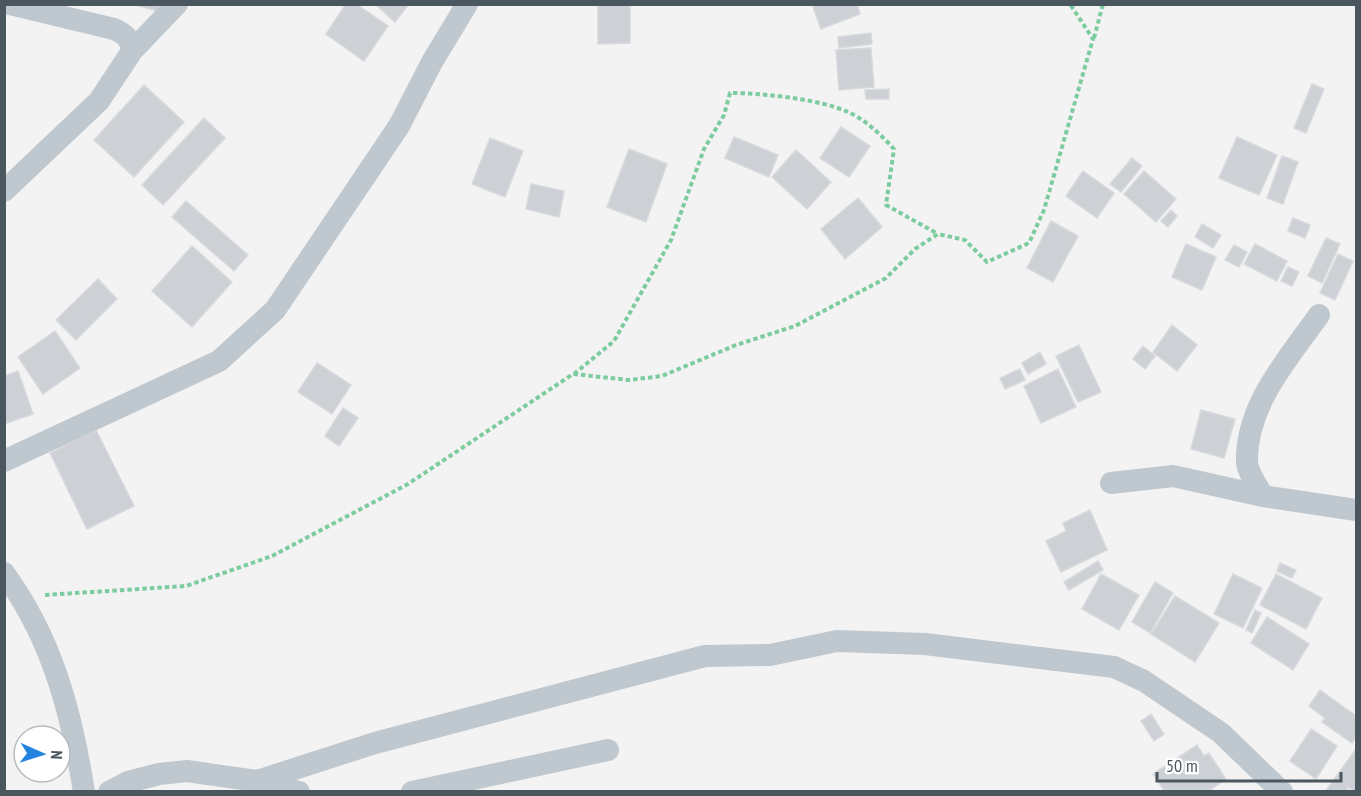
<svg xmlns="http://www.w3.org/2000/svg" width="1361" height="796" font-family="'PT Sans Narrow',sans-serif">
	<style>
		.building { fill: #cdd0d4; stroke: #d7d9dd; stroke-width: 1.5 }
		.lines { fill: none; stroke-linecap: round; stroke-linejoin: round }
		.path { stroke: #7dcc9f; stroke-width: 4; stroke-dasharray: 4.5 3; stroke-linecap: butt }
		.minor { stroke: #bfc8ce; stroke-width: 22 }
	</style>
	<rect width="100%" height="100%" fill="#f4f3f3"/>
	<path class="building" d="M133 4H162L160 12Z
		M346 4H356L388 26 364 61 326 34Z
		M375 4H409L395 22Z
		M598 4H630V43L598 44Z
		M812 4H857L860 14 821 29Z
		M871 33 872 44 839 48 838 37Z
		M871 48 874 87 839 90 836 50Z
		M1312 84 1324 89 1306 133 1294 128Z
		M144 85 184 122 134 177 94 140Z
		M889 89V99H866L865 90Z
		M204 118 225 138 163 205 142 185Z
		M841 127 870 146 849 177 820 158Z
		M734 137 778 155 769 177 725 158Z
		M1237 137 1277 155 1259 195 1219 178Z
		M490 138 523 151 505 197 472 184Z
		M629 149 667 164 646 222 607 207Z
		M796 150 831 182 807 209 772 177Z
		M1282 156 1298 162 1283 204 1267 198Z
		M1132 158 1142 166 1121 192 1110 184Z
		M1083 171 1114 193 1097 218 1066 196Z
		M1144 171 1176 199 1156 222 1124 194Z
		M531 184 564 191 559 217 526 209Z
		M858 198 882 227 845 259 821 229Z
		M186 201 248 255 234 271 172 217Z
		M1171 210 1177 216 1168 227 1161 221Z
		M1293 218 1310 225 1305 238 1288 231Z
		M1051 221 1078 236 1053 282 1027 268Z
		M1202 224 1221 235 1213 248 1195 237Z
		M1326 238 1340 244 1322 283 1308 276Z
		M1186 244 1216 257 1202 290 1172 277Z
		M1255 244 1287 261 1277 281 1244 264Z
		M1234 245 1247 252 1239 267 1225 260Z
		M192 246 232 282 192 327 152 291Z
		M1338 254 1353 261 1335 300 1320 293Z
		M1288 267 1299 272 1292 286 1281 281Z
		M98 279 117 299 76 340 56 320Z
		M1172 325 1197 345 1177 371 1153 352Z
		M55 331 80 368 43 394 18 357Z
		M1079 345 1101 392 1078 402 1056 356Z
		M1143 346 1155 356 1145 369 1133 359Z
		M1040 352 1046 364 1028 374 1022 363Z
		M317 363 351 385 332 414 298 392Z
		M1020 369 1025 380 1005 389 1000 378Z
		M1058 369 1076 407 1041 423 1024 386Z
		M18 371 33 414 4 424V376Z
		M343 408 358 418 339 446 325 436Z
		M1201 410 1235 419 1224 458 1191 449Z
		M96 430 134 506 87 529 50 453Z
		M1090 510 1107 550 1061 572 1046 541 1066 531 1063 523Z
		M1098 561 1103 570 1069 590 1064 582Z
		M1280 563 1296 570 1292 578 1277 571Z
		M1101 574 1139 595 1119 630 1082 609Z
		M1233 574 1262 588 1243 628 1214 614Z
		M1276 574 1322 598 1306 629 1260 605Z
		M1155 582 1173 593 1150 633 1132 622Z
		M1175 596 1219 623 1195 662 1151 634Z
		M1255 610 1261 613 1252 633 1246 630Z
		M1267 617 1309 644 1293 670 1251 643Z
		M1320 690 1356 716V737L1352 743 1322 722 1325 718 1309 706Z
		M1151 714 1164 734 1154 741 1141 721Z
		M1311 729 1337 746 1316 779 1290 761Z
		M1197 745 1204 756 1209 753 1226 779 1207 792H1165L1153 774Z
		M1356 749V792L1348 787 1345 792H1325Z"/>
	<g class="lines">
		<path class="path" d="M1094 38 1103 4
			M574 374 614 341 671 240 704 149 724 115 730 93C762 93 819 99 848 112 866 120 881 135 894 149L886 205 938 234
			M45 595 186 586 272 556 408 484 573 374 629 380 662 376 736 345 795 326 886 278 915 249 938 234 965 240 987 262 1029 243 1044 210 1093 39 1070 4"/>
		<path class="minor" d="M132 51 177 4
			M4 191 99 101 132 51C131 39 125 34 114 29L10 4
			M4 461 219 361 275 310 399 126 432 62 467 4
			M1111 483 1173 476 1263 496 1356 510
			M1263 496C1258 487 1248 473 1247 463 1245 406 1288 359 1319 315
			M4 573C52 638 72 714 84 792
			M257 782 299 792
			M109 792 128 782 159 774 187 771 257 781 375 743 705 656 770 655 837 641 925 644 1114 667 1144 681 1221 733 1282 792
			M412 792 608 750"/>
	</g>
	<rect width="1361" height="796" fill="none" stroke="#4b575f" stroke-width="12"/>
	<g transform="translate(42 754) rotate(93)"><circle r="28" fill="#ffffff" stroke="#b7bcbf" stroke-width="1.5"/>
	<path d="M0-4.5L10 22L0 15L-10 22Z" fill="#2383de"/>
	<text y="-9" font-size="16" font-weight="bold" text-anchor="middle" fill="#4b575f">N</text>
	</g>
	<path d="M1157 772v9h184v-9" fill="none" stroke="#4b575f" stroke-width="3"/>
	<text x="1166" y="772" font-size="18" fill="#4b575f" stroke="#ffffff" stroke-width="4.5" paint-order="stroke">50 m</text>
</svg>
